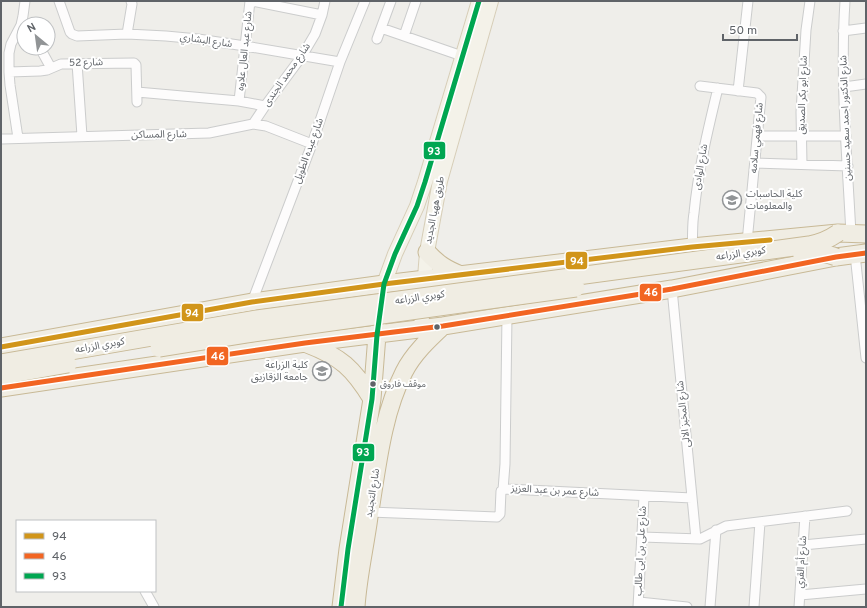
<svg xmlns="http://www.w3.org/2000/svg" width="867" height="608" font-family="Overpass,'Noto Sans Arabic',sans-serif">
	<style>
		.lines { fill: none; stroke-linecap: round; stroke-linejoin: round }
		.street-casing { stroke: #cbcccc; stroke-width: 11 }
		.primary-casing { stroke: #d7ceb8; stroke-width: 16 }
		.highway-casing { stroke: #c8b996; stroke-width: 19 }
		.street { stroke: #fdfcfc; stroke-width: 9 }
		.primary { stroke: #f4f2e9; stroke-width: 14 }
		.highway { stroke: #f0ede3; stroke-width: 17 }
		.highway-bridge-casing { stroke: #c8b996; stroke-width: 19; stroke-linecap: butt }
		.highway-bridge { stroke: #f0ede3; stroke-width: 17 }
		.bus-1-casing { stroke: #fff; stroke-width: 8 }
		.bus-2-casing { stroke: #fff; stroke-width: 8 }
		.bus-3-casing { stroke: #fff; stroke-width: 8 }
		.bus-1 { stroke: #d1951a; stroke-width: 5 }
		.bus-2 { stroke: #f26522; stroke-width: 5 }
		.bus-3 { stroke: #00a651; stroke-width: 5 }
		.bus-dot { fill: #5f6368; stroke: #fff; stroke-width: 1.5 }
		.labels { text-anchor: middle; dominant-baseline: central; stroke-width: 4; stroke-linejoin: round; paint-order: stroke }
		.bus-label { font-size: 9px; fill: #5f6368; stroke: #fff; text-anchor: start }
		.street-label { font-size: 10px; fill: #5f6368; stroke: #fff }
		.poi-label { font-size: 10px; fill: #5f6368; stroke: #fff; text-anchor: start }
		.line-badge { stroke: #fff; stroke-width: 1.5 }
		.badge-label { font-size: 11px; text-anchor: middle; font-weight: bold; fill: #fff }
	</style>
	<rect width="100%" height="100%" fill="#efeeea"/>
	<g class="lines">
		<defs>
			<path id="street" d="M59 1 70 32 72 34 77 36 127 34 166 36 198 39 245 46 340 62
				M252 1 322 15
				M845 1C840 78 847 157 851 234
				M381 28 462 56
				M843 31 866 28
				M127 34 132 4 131 1
				M404 36 416 1
				M377 39 391 1
				M40 48 51 68
				M77 63 82 136
				M9 72 40 71 47 70 61 64 134 63 136 65 137 102
				M700 86 757 93 761 97 747 242
				M844 87 866 84
				M738 91 748 1
				M137 92 239 101 265 106
				M239 101 250 1
				M253 124 265 106 302 56 315 34 322 15 325 1
				M758 136H846
				M18 138 10 85 9 72V53L11 44 21 25 23 16 25 1
				M1 139 209 133 253 124 266 126 312 144
				M755 163 848 166
				M802 164 801 112 806 30 810 1
				M692 247C693 236 692 224 694 213 698 171 708 129 718 88
				M855 254 866 358
				M672 289 696 539
				M252 302 312 144 340 62 365 1
				M503 490 505 464 507 315
				M370 512 497 517 500 514 501 491 503 490 506 489 692 498
				M642 537 700 539 726 526 847 511
				M803 545 866 539
				M145 591 154 607
				M800 595 866 589
				M639 602 687 607
				M638 607 644 496
				M710 607 716 530
				M754 607 760 522
				M799 607 805 516"/>
			<path id="primary" d="M421 329 427 252 440 181 491 1
				M377 335 384 284 395 254 417 206 425 182 479 1"/>
			<path id="highway" d="M427 252C438 264 446 269 461 275
				M307 344C341 357 353 368 372 399
				M1 347 252 302 384 284 692 247 838 233 866 234
				M1 388 305 343 443 326 672 289 836 257 866 253
				M341 607 348 549 372 399 377 335
				M356 607C358 576 365 547 369 517 377 469 382 415 404 372 413 354 429 339 443 326"/>
		</defs>
		<use href="#street" class="street-casing"/>
		<use href="#primary" class="primary-casing"/>
		<use href="#highway" class="highway-casing"/>
		<use href="#street" class="street"/>
		<use href="#primary" class="primary"/>
		<use href="#highway" class="highway"/>
		<defs>
			<path id="highway-bridge" d="M802 256C815 254 824 252 836 257
				M159 348 246 334 576 288
				M1 363 257 319 809 245C820 243 828 240 838 233
				M1 376 68 364"/>
		</defs>
		<use href="#highway-bridge" class="highway-bridge-casing"/>
		<use href="#highway-bridge" class="highway-bridge"/>
		<defs>
			<path id="bus-1" d="M1 347 252 302 384 284 692 247 770 240"/>
			<path id="bus-2" d="M1 388 305 343 443 326 672 289 836 257 866 253"/>
			<path id="bus-3" d="M341 607 348 549 372 399 377 335 384 284 395 254 417 206 425 182 479 1"/>
		</defs>
		<use href="#bus-1" class="bus-1-casing"/>
		<use href="#bus-2" class="bus-2-casing"/>
		<use href="#bus-3" class="bus-3-casing"/>
		<use href="#bus-1" class="bus-1"/>
		<use href="#bus-2" class="bus-2"/>
		<use href="#bus-3" class="bus-3"/>
	</g>
	<defs>
		<symbol id="university-ring" viewBox="-11 -11 22 22"><circle r="9.5" fill="#fff" stroke="#919496" stroke-width="1.5"/><path d="M0-5L7-2L0 1L-7-2ZM-4 1L0 2.5L4 1V4Q0 6-4 4Z" fill="#919496"/></symbol>
		<symbol id="school-ring" viewBox="-11 -11 22 22"><circle r="9.5" fill="#fff" stroke="#919496" stroke-width="1.5"/><path d="M0-5L7-2L0 1L-7-2ZM-4 1L0 2.5L4 1V4Q0 6-4 4Z" fill="#919496"/></symbol>
	</defs>
	<g fill-rule="evenodd">
		<use href="#university-ring" x="721" y="189" width="22" height="22"/>
		<use href="#school-ring" x="311" y="360" width="22" height="22"/>
	</g>
	<g class="bus-dot">
		<circle cx="437" cy="327" r="3.5"/>
		<circle cx="373" cy="384" r="3.5"/>
	</g>
	<g class="labels">
		<g class="bus-label">
			<text x="380" y="384">موقف فاروق</text>
		</g>
		<g class="street-label">
			<text transform="translate(206 41) rotate(8)">شارع البشاري</text>
			<text transform="translate(245 51) rotate(-84)">شارع عبد العال علاوه</text>
			<text transform="translate(86 63) rotate(-1)">شارع 52</text>
			<text transform="translate(287 75) rotate(-55)">شارع محمد الجندى</text>
			<text transform="translate(803 95) rotate(-88)">شارع ابو بكر الصديق</text>
			<text transform="translate(846 118) rotate(-92)">شارع الدكتور احمد سعيد حسنين</text>
			<text transform="translate(159 135) rotate(-1)">شارع المساكن</text>
			<text transform="translate(757 138) rotate(-85)">شارع فهمي سلامه</text>
			<text transform="translate(309 151) rotate(-70)">شارع عبده الطويل</text>
			<text transform="translate(701 167) rotate(-80)">شارع الوادى</text>
			<text transform="translate(435 210) rotate(-79)">طريق ههيا الجديد</text>
			<text transform="translate(741 254) rotate(-8)">كوبري الزراعه</text>
			<text transform="translate(420 298) rotate(-8)">كوبري الزراعه</text>
			<text transform="translate(100 346) rotate(-10)">كوبري الزراعه</text>
			<text transform="translate(684 414) rotate(-96)">شارع المخبز الالى</text>
			<text transform="translate(555 491) rotate(3)">شارع عمر بن عبد العزيز</text>
			<text transform="translate(373 493) rotate(-81)">شارع التجنيد</text>
			<text transform="translate(641 551) rotate(-87)">شارع على بن ابى طالب</text>
			<text transform="translate(802 562) rotate(-86)">شارع أم القري</text>
		</g>
		<g class="poi-label">
			<text x="746" y="194">كلية الحاسبات<tspan x="746" dy="12">والمعلومات</tspan></text>
			<text x="308" y="365" text-anchor="end">كلية الزراعة<tspan x="308" dy="12">جامعة الزقازيق</tspan></text>
		</g>
	</g>
	<g class="line-badge">
		<rect x="423" y="141" width="23" height="19" rx="4" fill="#00a651"/>
		<rect x="565" y="251" width="23" height="19" rx="4" fill="#d1951a"/>
		<rect x="639" y="283" width="23" height="19" rx="4" fill="#f26522"/>
		<rect x="181" y="303" width="23" height="19" rx="4" fill="#d1951a"/>
		<rect x="206" y="346" width="23" height="20" rx="4" fill="#f26522"/>
		<rect x="352" y="443" width="23" height="19" rx="4" fill="#00a651"/>
	</g>
	<g class="badge-label">
		<text x="434" y="155">93</text>
		<text x="577" y="265">94</text>
		<text x="651" y="296">46</text>
		<text x="192" y="317">94</text>
		<text x="218" y="360">46</text>
		<text x="363" y="456">93</text>
	</g>
	<rect width="867" height="608" fill="none" stroke="#5f6368" stroke-width="4"/>
	<rect x="16" y="520" width="140" height="72" fill="#ffffff" stroke="#bfc1c3"/>
	<rect x="24" y="533" width="20" height="6" fill="#d1951a" stroke="#bfc1c3"/>
	<text x="52" y="540" font-size="12" fill="#5f6368">94</text>
	<rect x="24" y="553" width="20" height="6" fill="#f26522" stroke="#bfc1c3"/>
	<text x="52" y="560" font-size="12" fill="#5f6368">46</text>
	<rect x="24" y="573" width="20" height="6" fill="#00a651" stroke="#bfc1c3"/>
	<text x="52" y="580" font-size="12" fill="#5f6368">93</text>
	<g transform="translate(36 36) rotate(331)"><circle r="19" fill="#ffffff" stroke="#bfc1c3"/>
	<path d="M0-3L7 15L0 10L-7 15Z" fill="#919496"/>
	<text y="-6" font-size="11" font-weight="bold" text-anchor="middle" fill="#5f6368">N</text>
	</g>
	<path d="M723 34v6h74v-6" fill="none" stroke="#5f6368" stroke-width="2"/>
	<text x="729" y="34" font-size="12" fill="#5f6368" stroke="#ffffff" stroke-width="3" paint-order="stroke">50 m</text>
</svg>
